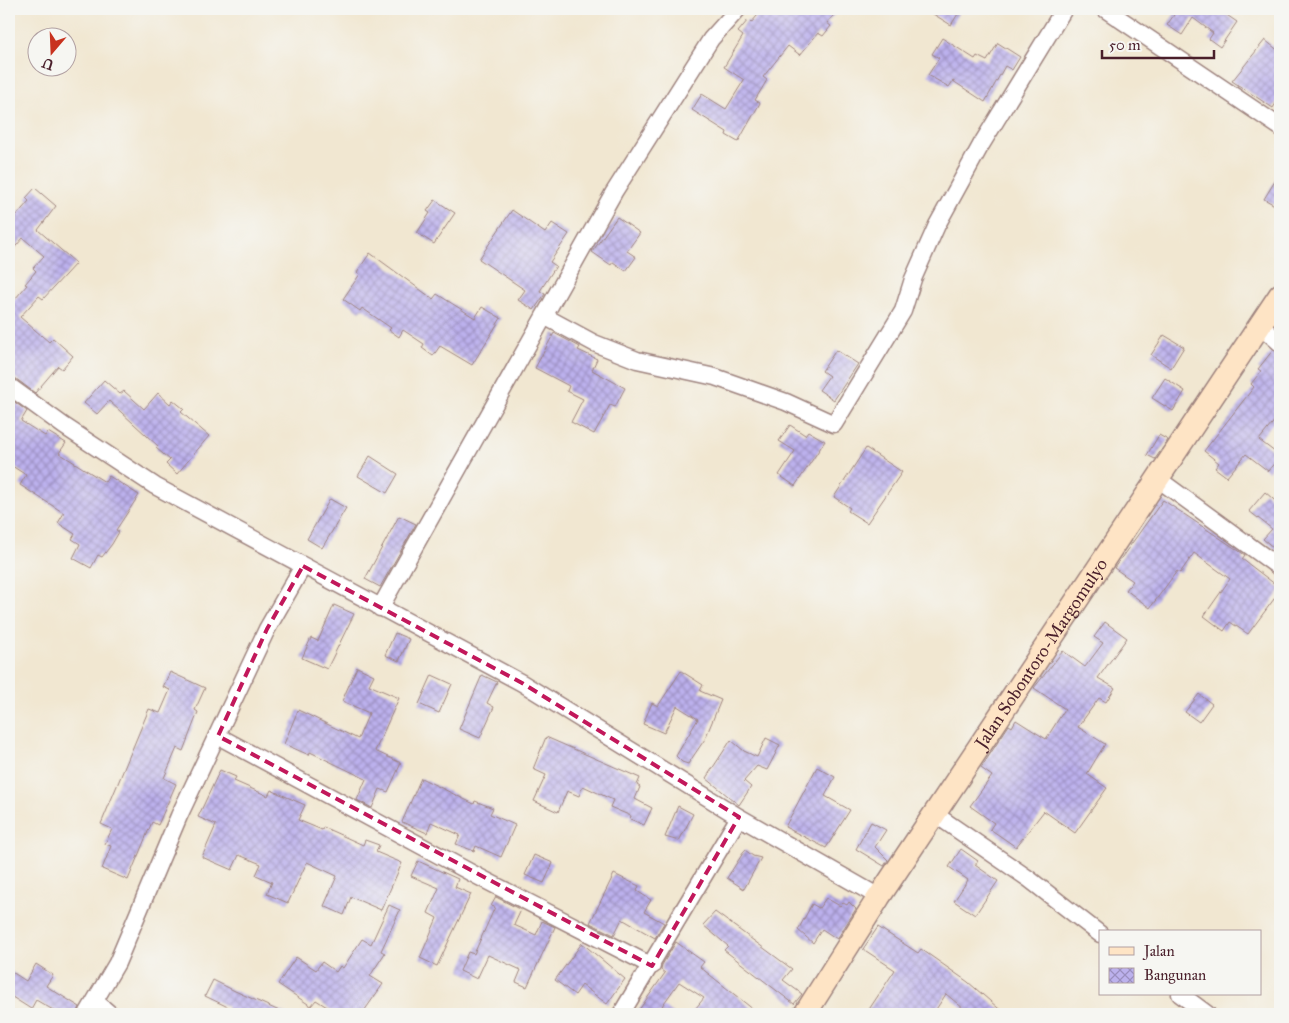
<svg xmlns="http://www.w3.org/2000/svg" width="1289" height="1023" font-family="'IM FELL Great Primer',serif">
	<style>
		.building { fill: url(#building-cross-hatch) }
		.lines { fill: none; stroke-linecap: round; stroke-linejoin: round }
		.street-casing { stroke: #9e837e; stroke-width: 19 }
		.secondary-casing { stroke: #9e837e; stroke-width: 25 }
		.street { stroke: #fff; stroke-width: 16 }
		.secondary { stroke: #fee4c5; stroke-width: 22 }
		.marked { fill: none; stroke: #c2185b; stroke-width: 4; stroke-dasharray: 10 6; stroke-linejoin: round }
		.labels { text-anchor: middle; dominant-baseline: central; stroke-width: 4; stroke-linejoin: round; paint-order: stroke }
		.street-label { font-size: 18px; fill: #4a1f2b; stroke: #f6f6f2 }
	</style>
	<defs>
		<pattern id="building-cross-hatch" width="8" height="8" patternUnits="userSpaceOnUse" patternTransform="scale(1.25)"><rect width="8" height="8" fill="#bcb1ed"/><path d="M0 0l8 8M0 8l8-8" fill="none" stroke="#9b8fc0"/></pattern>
	</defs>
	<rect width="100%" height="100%" fill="#f6f6f2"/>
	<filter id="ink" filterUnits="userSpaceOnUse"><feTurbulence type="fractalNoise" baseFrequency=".02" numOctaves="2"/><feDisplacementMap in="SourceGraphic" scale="10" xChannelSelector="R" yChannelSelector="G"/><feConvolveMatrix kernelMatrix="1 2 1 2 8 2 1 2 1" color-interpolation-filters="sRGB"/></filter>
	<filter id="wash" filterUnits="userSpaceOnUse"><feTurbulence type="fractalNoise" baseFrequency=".0096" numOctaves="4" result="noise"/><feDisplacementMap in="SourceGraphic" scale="20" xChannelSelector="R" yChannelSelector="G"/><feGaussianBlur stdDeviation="1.12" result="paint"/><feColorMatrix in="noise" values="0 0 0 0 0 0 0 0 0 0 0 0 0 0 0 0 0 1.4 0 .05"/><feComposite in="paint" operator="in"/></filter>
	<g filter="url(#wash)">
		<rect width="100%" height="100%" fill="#f1e7d1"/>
		<g id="blocks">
			<path class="building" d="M763 9H839L827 23 831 26 823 36 818 33 800 55 788 46 763 77 767 80 755 100 760 103 738 142 726 135 727 132 692 110 702 94 726 109 744 80 724 67 743 36 738 32 748 20 751 23Z
				M925 9H961L951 25Z
				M1178 9H1218L1237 22 1220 47 1209 39 1213 33 1193 18 1182 35 1167 25Z
				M942 38 975 59 977 56 987 61 998 43 1020 57 1012 70 1005 66 985 102 953 81 949 87 928 75 939 58 932 54Z
				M1265 40 1280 52V97L1273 108 1232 81Z
				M1280 173V208L1264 199Z
				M35 188 56 206 38 230 76 263 43 299 39 296 20 317 49 342 53 338 73 356 62 369 58 366 35 393 15 378 9 376V306L27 285 25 284 36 271 33 268 44 256 23 238 9 254V224L29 201 26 198Z
				M435 200 455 213 434 244 417 233 430 213 427 211Z
				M512 210 545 233 552 223 569 234 550 262 556 266 540 291 545 294 534 310 518 300 525 290 479 259Z
				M617 217 640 233 627 251 636 257 626 271 613 262 611 265 592 252Z
				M370 253 433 299 437 294 475 318 482 307 501 318 472 365 440 346 433 356 422 348 424 344 403 330 399 337 389 330 391 328 362 308 360 311 343 299 360 274 357 272Z
				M554 333 580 347 578 350 597 359 592 370 625 388 615 407 610 405 594 434 571 422 583 399 567 391 569 386 535 368Z
				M1164 335 1184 347 1171 368 1151 355Z
				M836 350 858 364 834 400 819 390 829 376 822 371Z
				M1273 350 1280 353V414L1259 440 1280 456 1268 471 1246 454 1227 477 1215 468 1219 463 1204 451 1254 387 1251 384 1261 371 1258 369Z
				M1165 378 1185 391 1173 411 1152 398Z
				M104 380 120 394 124 391 144 409 158 393 170 404 173 400 184 409 181 412 209 436 177 474 166 464 170 460 156 448 158 446 109 401 97 414 84 403Z
				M9 398 27 411 21 421 45 436 48 432 66 443 59 453 105 482 109 476 139 495 116 530 119 532 112 544 102 557 98 555 91 568 73 558 80 544 72 539 75 534 58 523 64 513 20 485 26 475 9 464Z
				M790 425 805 435 808 431 825 441 795 486 779 475 795 451 779 441Z
				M1159 435 1168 440 1155 459 1147 455Z
				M866 448 902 472 867 523 848 511 850 508 834 497Z
				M370 456 398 474 387 493 358 476Z
				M1265 492 1280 505V553L1263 539 1272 529 1249 511Z
				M330 499 346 508 322 548 307 539Z
				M1163 500 1245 555 1242 559 1280 588V591L1248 634 1230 622 1224 631 1204 616 1230 579 1194 553 1180 573 1177 571 1150 608 1126 590 1133 581 1114 568Z
				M399 516 416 524 380 587 365 579Z
				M334 605 354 614 327 669 302 658 311 638 318 641Z
				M1105 622 1127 638 1098 678 1115 688 1106 702 1099 698 1078 727 1105 744 1087 774 1107 788 1075 833 1044 811 1016 847 990 829 994 823 970 806 992 776 981 768 1009 725 1012 727 1016 720 1046 739 1065 709 1034 688 1063 651 1085 667 1103 643 1094 637Z
				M395 633 409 639 399 661 385 655Z
				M357 667 374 675 369 685 399 698 375 751 401 763 388 792 380 789 372 808 357 800 366 779 310 752 309 755 284 744 298 710 358 739 369 713 342 701Z
				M681 671 703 685 700 691 721 700 705 739 688 764 682 762 676 756 698 719 677 706 664 733 643 724 652 703 658 706Z
				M170 672 205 688 195 710 198 712 183 751 177 748 164 778 176 784 158 825 152 822 128 880 102 869 111 846 105 844 112 829 101 824 149 709 160 713 170 690 163 687Z
				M432 675 452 684 439 713 419 704Z
				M482 675 497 682 487 703 494 707 480 738 459 729Z
				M1199 694 1212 704 1199 722 1185 712Z
				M546 737 640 778 637 785 640 787 635 799 652 808 644 825 630 819 631 816 610 807 613 800 583 786 579 796 567 791 558 812 534 801 546 775 533 769Z
				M766 738 780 745 767 770 757 766 744 781 751 787 739 805 706 778 731 740 744 751 757 757Z
				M817 767 835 777 825 796 850 810 826 848 785 827Z
				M220 770 236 777 234 781 268 796 271 790 305 805 298 820 322 830 323 827 363 845 365 840 379 845 376 852 402 863 381 910 351 897 344 915 324 906 337 876 307 862 288 903 267 894 272 882 256 875 261 864 239 855 232 870 202 857 216 825 198 817Z
				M421 778 474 804 475 801 493 808 490 814 515 825 501 857 476 846 474 851 456 844 460 835 431 822 427 833 402 822Z
				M678 806 693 814 679 841 665 837Z
				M871 822 886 830 875 847 888 860 884 866 856 849Z
				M961 849 978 861 975 865 998 881 975 915 954 901 968 880 949 867Z
				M745 850 753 856 761 858 744 889 727 878Z
				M534 855 553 863 544 883 525 875Z
				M418 861 458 879 455 887 471 894 437 966 420 958 437 918 428 913 439 888 411 876Z
				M614 874 639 886 637 891 651 900 644 912 664 923 655 938 622 919 614 935 590 923Z
				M496 897 521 910 514 925 536 935 542 921 555 927 527 987 516 982 521 970 488 955 477 979 460 971 468 952 474 954 495 907 491 906Z
				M826 898 840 906 843 903 847 905 849 902 856 909 837 939 822 929 813 943 798 930 812 904 819 908Z
				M389 905 400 910 381 951 385 953 370 976 383 984 362 1014H338L316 1000 311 1006 278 984 296 957 316 970 322 962 336 972 340 966 343 968 362 939 371 944Z
				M715 912 792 969 783 980 802 994 794 1004 724 950 728 946 703 925Z
				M878 927 918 953 921 949 968 982 1005 1014H970L946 994 933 1014H866L895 970 863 949Z
				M676 942 704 962 700 967 759 1014H691L704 998 679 982 662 1006 674 1014H636L665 973 661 970 662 965Z
				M582 943 625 979 607 1004 582 985 575 995 555 980Z
				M36 964 53 975 46 986 80 1007 77 1014H60L36 1000 31 1009 9 995V970L26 981Z
				M213 980 235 991 286 1014H224L228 1007 205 996Z"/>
		</g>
	</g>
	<g filter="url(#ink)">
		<use href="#blocks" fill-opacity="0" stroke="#9e837e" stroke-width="1"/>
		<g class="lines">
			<defs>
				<path id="street" d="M1105 9 1280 127
					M544 316 594 343 637 360 715 377 786 402 834 424 903 311 913 279 937 225 981 145 1064 9
					M1260 325 1280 343
					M9 386 64 426 155 486 522 683 739 817 879 897
					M1158 479 1280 568
					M380 608 614 192 711 39 738 9
					M218 736 479 877 652 966
					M936 815 1029 879 1100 934
					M1180 994 1207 1014
					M95 1001 110 1014
					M87 1014 117 963 179 816 267 629 303 566
					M621 1014 739 817"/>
				<g id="secondary">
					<path id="s1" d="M805 1014 879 897 1280 295"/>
				</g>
			</defs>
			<use href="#street" class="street-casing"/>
			<use href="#secondary" class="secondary-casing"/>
			<use href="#street" class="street"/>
			<use href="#secondary" class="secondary"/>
		</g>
	</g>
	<path class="marked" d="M303 566 522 683 739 817 652 966 218 736 267 629Z"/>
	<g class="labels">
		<g class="street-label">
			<text stroke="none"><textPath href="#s1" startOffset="431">Jalan Sobontoro-Margomulyo</textPath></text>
		</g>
	</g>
	<rect width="1289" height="1023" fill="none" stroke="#f6f6f2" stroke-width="30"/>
	<rect x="1099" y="930" width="162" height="65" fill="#f6f6f2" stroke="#b1a0a2"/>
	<rect x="1109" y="947" width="25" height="8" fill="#fee4c5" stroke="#b1a0a2"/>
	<text x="1144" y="956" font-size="15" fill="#4a1f2b">Jalan</text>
	<rect x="1109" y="968" width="25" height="15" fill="url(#building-cross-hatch)" stroke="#b1a0a2"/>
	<text x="1144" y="980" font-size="15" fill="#4a1f2b">Bangunan</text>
	<g transform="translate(52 52) rotate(199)"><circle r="24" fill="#f6f6f2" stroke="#b1a0a2"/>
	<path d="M0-4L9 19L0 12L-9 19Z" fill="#c8321e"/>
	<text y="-8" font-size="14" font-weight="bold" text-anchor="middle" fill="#4a1f2b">U</text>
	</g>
	<path d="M1102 50v8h112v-8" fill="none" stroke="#4a1f2b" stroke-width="2.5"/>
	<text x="1109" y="50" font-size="15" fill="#4a1f2b" stroke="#f6f6f2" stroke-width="4" paint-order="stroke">50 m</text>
</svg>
